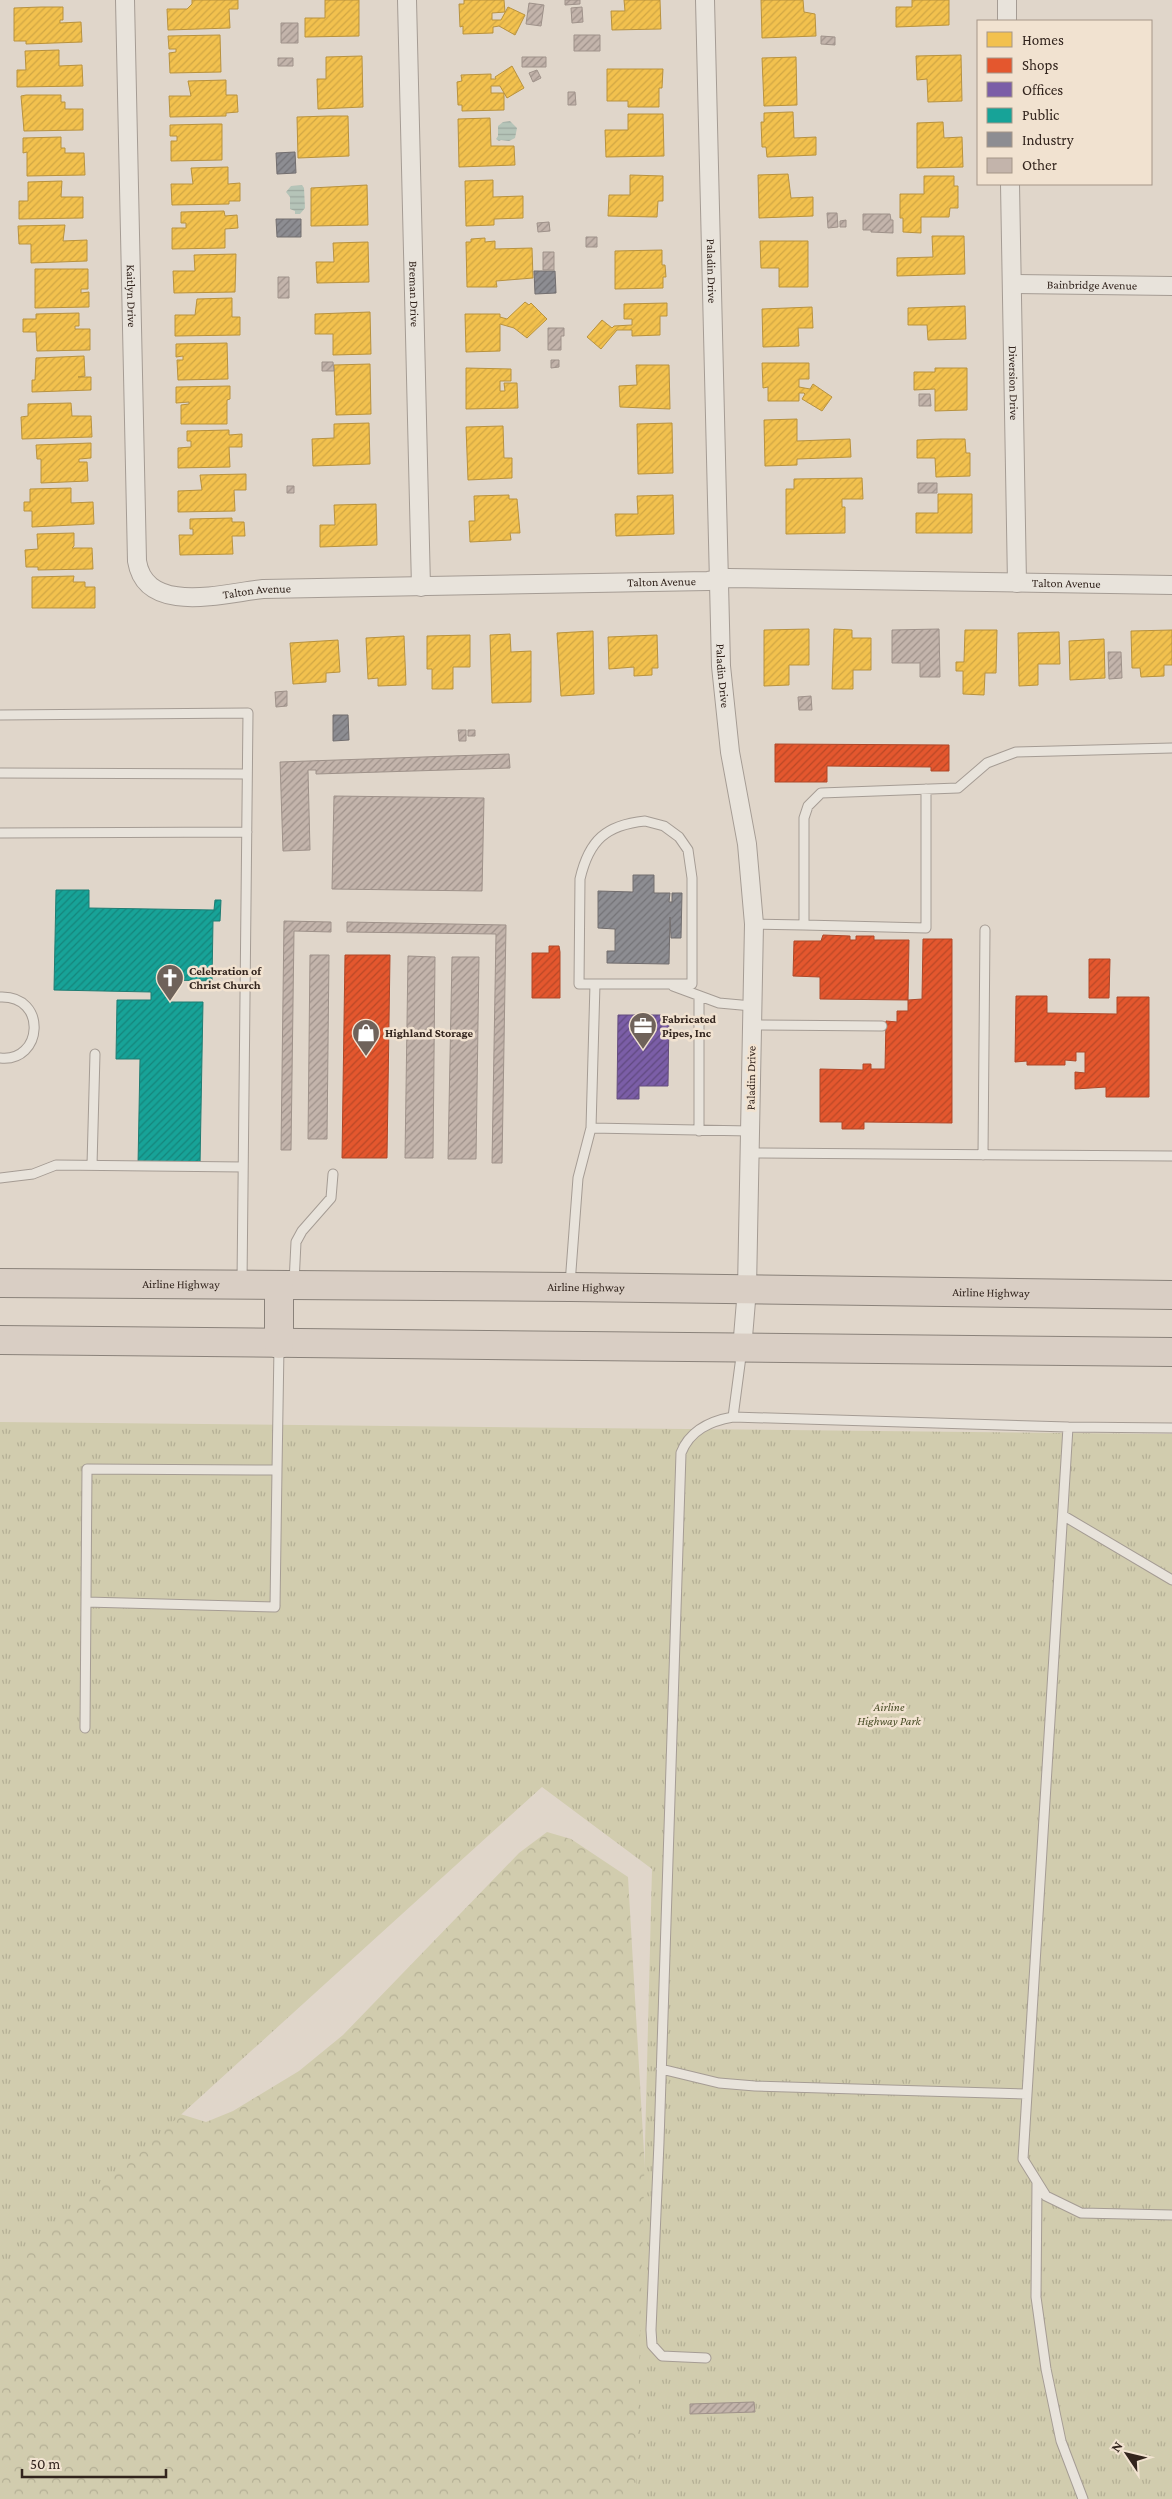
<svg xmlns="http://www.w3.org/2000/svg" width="1172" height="2499" font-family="'Crimson Pro',serif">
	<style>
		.forest { fill: url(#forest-crowns) }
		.park { fill: url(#park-tufts) }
		.water { fill: url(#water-rules) }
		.homes { fill: url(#homes-hatch); stroke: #b8923f }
		.shops { fill: url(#shops-hatch); stroke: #af4829 }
		.offices { fill: url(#offices-hatch); stroke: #654d7e }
		.public { fill: url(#public-hatch); stroke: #1f7d73 }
		.industry { fill: url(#industry-hatch); stroke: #726e6f }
		.building { fill: url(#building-hatch); stroke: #9f928a }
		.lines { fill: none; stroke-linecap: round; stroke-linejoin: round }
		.service-casing { stroke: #a59c94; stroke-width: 11 }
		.minor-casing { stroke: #a59c94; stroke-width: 20 }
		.trunk-casing { stroke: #8a827a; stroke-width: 30 }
		.service { stroke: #e8e3db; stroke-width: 9 }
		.minor { stroke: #e8e3db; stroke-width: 18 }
		.trunk { stroke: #d9cec4; stroke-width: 28 }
		.labels { text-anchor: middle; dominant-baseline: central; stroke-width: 5; stroke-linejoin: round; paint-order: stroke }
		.street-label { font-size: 12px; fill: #32241d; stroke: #f1e2d0 }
		.poi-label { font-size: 12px; font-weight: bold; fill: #32241d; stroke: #f1e2d0; text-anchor: start }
		.park-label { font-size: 12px; font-style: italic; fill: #484c26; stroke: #f1e2d0 }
	</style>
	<defs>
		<pattern id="forest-crowns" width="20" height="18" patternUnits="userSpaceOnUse" patternTransform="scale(1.25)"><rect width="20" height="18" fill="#d1ccae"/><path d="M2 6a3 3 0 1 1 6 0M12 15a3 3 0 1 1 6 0" fill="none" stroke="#b4af95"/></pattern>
		<pattern id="park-tufts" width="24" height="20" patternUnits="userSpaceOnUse" patternTransform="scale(1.25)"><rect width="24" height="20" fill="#d1ccae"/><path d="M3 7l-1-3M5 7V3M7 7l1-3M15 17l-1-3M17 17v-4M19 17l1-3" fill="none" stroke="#b4af95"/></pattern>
		<pattern id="water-rules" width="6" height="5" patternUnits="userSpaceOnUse" patternTransform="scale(1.25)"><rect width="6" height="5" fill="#b5c4b8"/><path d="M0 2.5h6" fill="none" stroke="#9ca89e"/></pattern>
		<pattern id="homes-hatch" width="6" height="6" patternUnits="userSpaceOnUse" patternTransform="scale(1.25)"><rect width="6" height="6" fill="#f2c14e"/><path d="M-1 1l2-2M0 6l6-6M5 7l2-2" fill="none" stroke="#d0a644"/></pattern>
		<pattern id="shops-hatch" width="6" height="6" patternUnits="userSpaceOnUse" patternTransform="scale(1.25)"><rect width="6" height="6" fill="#e4572e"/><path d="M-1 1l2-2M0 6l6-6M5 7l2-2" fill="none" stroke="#b94827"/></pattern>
		<pattern id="offices-hatch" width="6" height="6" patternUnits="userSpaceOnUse" patternTransform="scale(1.25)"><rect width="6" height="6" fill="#7b5ea7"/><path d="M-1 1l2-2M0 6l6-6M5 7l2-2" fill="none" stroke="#604980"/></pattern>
		<pattern id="public-hatch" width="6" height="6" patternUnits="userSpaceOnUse" patternTransform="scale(1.25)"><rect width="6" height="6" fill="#17a398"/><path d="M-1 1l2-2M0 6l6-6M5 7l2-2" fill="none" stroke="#15857b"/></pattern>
		<pattern id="industry-hatch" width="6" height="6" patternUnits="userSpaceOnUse" patternTransform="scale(1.25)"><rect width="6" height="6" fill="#8d8d92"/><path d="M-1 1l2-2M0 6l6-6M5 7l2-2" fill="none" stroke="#747377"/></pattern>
		<pattern id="building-hatch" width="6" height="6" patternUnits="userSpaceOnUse" patternTransform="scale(1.25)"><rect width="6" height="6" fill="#c3b4ab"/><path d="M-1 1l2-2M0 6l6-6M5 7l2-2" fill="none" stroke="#9f928b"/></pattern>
	</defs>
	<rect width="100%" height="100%" fill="#e0d6ca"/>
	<path class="forest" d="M547 1832 571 1839 628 1877 645 2170 937 2499H0V1966L161 2108 206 2122 233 2111 299 2071 343 2035 519 1853Z"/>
	<path class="park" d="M0 1422 1172 1434V2499H636L652 1869 542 1787 0 2279Z"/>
	<path class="water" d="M510 121 517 128 515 138 509 141 501 140 499 141 496 139 498 136V126L503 122Z
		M291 186 302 185 304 188 305 208 300 214H295V211L290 209V197L286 192Z"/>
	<path class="homes" d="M192 0H238V9H229L230 28 168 30 167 9H187L192 4Z
		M325 0H359V36L305 37V18H325Z
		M464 0H504L505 12 492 13V20H501L508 7 525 15 515 35 499 26 493 27V33L463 34V26L460 27 459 4H464Z
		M624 0H660L661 29 612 30 611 11H625Z
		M761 0H803L804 12 815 14 816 36 762 38Z
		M912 0H949V25L896 27V7H912Z
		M41 7H63V20H60V23L81 22 82 42 26 44V41H14V8Z
		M220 35 221 72 170 73 169 53 176 52V49H169L168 36Z
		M59 50V66L82 65 83 86 17 87V70H26L25 51Z
		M961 55 962 101 928 102 927 79 917 80 916 56Z
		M362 56 363 107 318 109 317 79H326V57Z
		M796 57 797 105 764 106 762 58Z
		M512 66 524 88 507 98 500 86H491V93H504V110L462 111V105H458L457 82 462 81 461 75 491 74V79H496L495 77Z
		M607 69H663L662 88H659V107H628V101H607Z
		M226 80V95H237L238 112 226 113V116L170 117 169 96H191L188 81Z
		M26 95H61V102H65V109H83V130L24 131 21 96Z
		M790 112H793L794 138 816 137V155L767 157 766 147H762L761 122H764V113Z
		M628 114H663L664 156 606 157 605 130H628Z
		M330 116H348L349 156 298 158 297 117Z
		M490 118 491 146H514L515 165 459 167 458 119Z
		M943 122 944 138 962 137 963 167 917 168V123Z
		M214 124H222V160L171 161V141H177V136H170V125Z
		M61 137V148H65V153H84L85 175 27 176V152L23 153V138Z
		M228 167V184L240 183V201H229V204L172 205 171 184H193L191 168Z
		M788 174 791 198 813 197V216L759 218 758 175Z
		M630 175 663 176V201H658L657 217 608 216 609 195H630Z
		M924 176H954V186H958V208H950L949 217H921V233L903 232V218H900V194H924Z
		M493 180V197L523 196V218L494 219V225L466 226 465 181Z
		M62 181 61 197H83V218L19 219V201H28V182Z
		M367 185 368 225 311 226V188Z
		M224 211 225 216 237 215 238 228 225 229V248L172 249V228H186V223H181V212Z
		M65 225 63 241 87 240V261L31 263V244H19L18 226Z
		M932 236H964L965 274 897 276V258L933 257Z
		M485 238V242L495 241V249L532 248 533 278 496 281 497 287H467L466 242H471V239Z
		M760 241H808V287H779V268H761Z
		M368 242 369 282 317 283 316 262H334L333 243Z
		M662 250V265H665L666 277H663V288L615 289V251Z
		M236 254 235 292 174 293 173 271H195L194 255Z
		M35 269H88V289H81V293L89 292V307L35 308Z
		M232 298V317H240V335L175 336V315H195L197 299Z
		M525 302 529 305 531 303 547 319 527 338 514 328 500 324V351L466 352 465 314H500V317L507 319Z
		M667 303V316H660V335L632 336V330H617L601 349 587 337 602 320 612 328 614 326 632 325V319H624V304Z
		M965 306 966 339 928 340 927 325H908V308Z
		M812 307 813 328H798L799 346 763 347 762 309Z
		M370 312 371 354 333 355V334H315V314Z
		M79 313V326H75V329H90V350L37 351 36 332H23V319H36V314Z
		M227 343 228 379 178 380 177 360H183V356L176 357V344Z
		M84 356 85 376 78 377H91V390L32 392V380H35L36 358Z
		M762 363H809V379H799V387L810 389 813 384 832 397 822 411 802 399 805 394 804 393H799V401H768V387L763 388Z
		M370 364 371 414 336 415 334 365Z
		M636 365H669L670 409 620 407 619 386 637 385Z
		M466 368 511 369V381H500V391H505L504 383H517L518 408 466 409Z
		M935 368H967V410L935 411V389L914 390V372H935Z
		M230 386V399L227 400V424H181V405L189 404V402L176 403V387Z
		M71 403 72 416H91L92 437 22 439 21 417 28 416V404Z
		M797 419V441L850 439 851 457 797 459V465L765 466 764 420Z
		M369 423 370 464 313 466 312 439 334 438V424Z
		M672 423 673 473 638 474 637 424Z
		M503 426 504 458H512V478L468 480 466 427Z
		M229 430V435L242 434V447H229L230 467 178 468V448L191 447V441H187V431Z
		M941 439H965L966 453H970V476L936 477 935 458H917V440Z
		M91 443V458L79 459V462H87L88 481 41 483V459H37L36 445Z
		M246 474V490H234L235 511 178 512V491L202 490 200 475Z
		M862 478 863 499H842V507H845V533L786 534V489H794V479Z
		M71 488V503L93 502 94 524 32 527V511H24V502H30V489Z
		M938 494H972V533H916V513H938Z
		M509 495V499H517L520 533H510L511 540 470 542 469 521H475L474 496Z
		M673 495 674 534 616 536 615 514H638L637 496Z
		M376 504 377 545 320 547V525H335L334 505Z
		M232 518V522H244L245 536H232L233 554 180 555 179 535H193V529H190V519Z
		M74 533V546L72 548H92L93 569 38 570V567H26L25 550 38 549 37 534Z
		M74 576 73 582H85V587H95V608H32V577Z
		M809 629V665H789V685L764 686V630Z
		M834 629 852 630V638H871V670H853V689H832Z
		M965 630H997L996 673H985L984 695 963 694V671H956V662H964Z
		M1172 630V665H1164V676L1141 677 1140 668H1132L1131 631Z
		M593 631 594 694 561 696 557 633Z
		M1059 632 1060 664H1038V685L1019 686 1018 633Z
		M510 634 511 652 531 651V702L492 703 490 635Z
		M470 635V667H453V689H432V669H427V636Z
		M657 635 658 668H652V675L634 676V667L609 669 608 637Z
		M404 636 406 685 378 686V678L368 679 366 638Z
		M1104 639 1105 678 1070 680 1069 641Z
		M338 640 340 672 326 673V682L293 684 290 643Z"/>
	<path class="shops" d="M775 744 949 745V771H931V767L827 766V782H775Z
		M823 935 850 936V940H856V936H874V940H909L908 1000 820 999V977L793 976 794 941H821Z
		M923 939H952V1123L864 1122V1129H842V1122H820V1069L863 1070V1064H871V1069H885L886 1021 897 1022V1011H908V1000L922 999Z
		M549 946H559L560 952V998H532V953H549Z
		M345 955H390L387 1158H342Z
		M1089 959H1110L1109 998H1089Z
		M1016 996H1047V1013L1117 1014V997H1149V1097H1106V1087L1075 1089V1072L1085 1073V1052H1076V1061L1065 1060V1065H1027V1061L1015 1062Z"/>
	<path class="offices" d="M618 1015H669L668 1086H639V1099H617Z"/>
	<path class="public" d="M56 890H89V908L214 910 215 900H221L220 921H213L212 981 171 980 170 1002H203L200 1165H138L140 1059H116L117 1000H151V992L54 990Z"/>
	<path class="industry" d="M295 152 296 173 277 174 276 153Z
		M276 219H301V237H277Z
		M534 271H555L556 293 535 294Z
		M333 715H348L349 740 333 741Z
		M633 875H654V893H670L669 902H672V893H682L681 938H671L670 917 669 964 607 963V951H615V929L598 928V891L633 892Z"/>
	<path class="building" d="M565 0H580V4L565 5Z
		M529 3 544 5 541 26 526 24Z
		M582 7 583 22 572 23 571 8Z
		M281 23H298V43H281Z
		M574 35H600V51H574Z
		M821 36 835 37V45L821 44Z
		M522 57H546V67H522Z
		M278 58H293V66H278Z
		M537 70 541 78 533 82 529 73Z
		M568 92H575L576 105H568Z
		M827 213H837L838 227 828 228Z
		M863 214H890L891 220H893V233L871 232V230H863Z
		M846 220V227H840V221Z
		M549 222 550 231 538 232 537 223Z
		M586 237H597V247H586Z
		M543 252H554V270H543Z
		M278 277H289V298H278Z
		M548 328H564V336H561V350H548Z
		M551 360H559V367L551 368Z
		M322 362H333L334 371H322Z
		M919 394H930L931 406H919Z
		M918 483H937V493H918Z
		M287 486H294V493H287Z
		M939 629 940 677H920V663H892V630Z
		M1108 652H1121L1122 678 1109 679Z
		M287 691V706L276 707 275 692Z
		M811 696 812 710H799L798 697Z
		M458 730H466V741H459Z
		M468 730H475V736H468Z
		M509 754 510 768 316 774V770H308L310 850 283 851 280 762Z
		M334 796 484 798 482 891 332 889Z
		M284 921 331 922V932L294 931 291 1150H281Z
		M347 922 506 925 502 1163H492L496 934 347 932Z
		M310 955H329L327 1139H308Z
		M408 956 435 957 433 1158H405Z
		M452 957H479L476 1159H448Z
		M754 2402 755 2412 690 2414V2404Z"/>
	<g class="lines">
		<defs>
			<path id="service" d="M0 715 248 713 242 1283
				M0 773 247 774
				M645 821 664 826 679 837 688 850 692 878V984H579L580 879C589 840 606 825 645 821Z
				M0 833 247 832
				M754 924 804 925V818L808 806 821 793 958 788 987 763 1016 752 1172 748
				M804 925 926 928V789
				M673 986 719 1003 752 1006
				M0 997C48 995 43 1063 0 1058
				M752 1025 882 1026
				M591 1128 595 984
				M699 1131V996
				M750 1153 1172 1156
				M983 1155 985 930
				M92 1165 95 1054
				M0 1178 33 1174 56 1165 243 1167
				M294 1283 296 1242 302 1231 331 1198 333 1174
				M570 1284 578 1178 591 1128 750 1131
				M742 1349 733 1417 1068 1427 1023 2159 1046 2196 1081 2213 1172 2215
				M1068 1427 1172 1428
				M1064 1516 1172 1580
				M86 1602 275 1607 277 1470
				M85 1728 87 1469 277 1470 279 1347
				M661 2069 719 2083 755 2086 1027 2094
				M1037 2183 1036 2297 1046 2369 1061 2441 1083 2499
				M706 2358 662 2356 652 2345 651 2330 659 2142 681 1453C690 1430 710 1421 733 1417"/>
			<g id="minor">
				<path id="s1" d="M125 0 137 561C146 616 224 593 263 589L708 581 728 578 1172 585"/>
				<path id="s2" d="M407 0 421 587"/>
				<path id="s3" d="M705 0 721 666 730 752 747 844 754 924 747 1289 742 1349"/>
				<path d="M1007 21V0"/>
				<path id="s4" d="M1010 184 1017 583"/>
				<path id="s5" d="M1013 284 1172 286"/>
			</g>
			<g id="trunk">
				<path id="s6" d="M0 1283 570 1287 1172 1295"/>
				<path d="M0 1340 1172 1352"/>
				<path d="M279 1344V1286"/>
			</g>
		</defs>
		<use href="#service" class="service-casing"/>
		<use href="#minor" class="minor-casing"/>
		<use href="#trunk" class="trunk-casing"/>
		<use href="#service" class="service"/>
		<use href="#minor" class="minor"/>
		<use href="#trunk" class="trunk"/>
	</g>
	<defs>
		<symbol id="church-pin" viewBox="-11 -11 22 30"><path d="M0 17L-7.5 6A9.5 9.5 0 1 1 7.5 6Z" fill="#6f625a" stroke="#f1e2d0"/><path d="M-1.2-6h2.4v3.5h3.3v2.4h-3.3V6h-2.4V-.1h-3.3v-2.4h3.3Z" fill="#fff"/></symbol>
		<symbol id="office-pin" viewBox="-11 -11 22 30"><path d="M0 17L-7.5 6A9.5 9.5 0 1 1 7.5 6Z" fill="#6f625a" stroke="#f1e2d0"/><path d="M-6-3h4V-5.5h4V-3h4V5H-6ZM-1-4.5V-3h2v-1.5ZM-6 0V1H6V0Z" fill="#fff"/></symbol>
		<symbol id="shop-pin" viewBox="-11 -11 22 30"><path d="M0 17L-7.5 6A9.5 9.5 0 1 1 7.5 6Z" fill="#6f625a" stroke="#f1e2d0"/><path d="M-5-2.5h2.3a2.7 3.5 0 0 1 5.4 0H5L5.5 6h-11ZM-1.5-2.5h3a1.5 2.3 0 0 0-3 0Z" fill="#fff"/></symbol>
	</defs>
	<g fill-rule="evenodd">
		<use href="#church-pin" x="154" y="962" width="32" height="43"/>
		<use href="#office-pin" x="627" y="1010" width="32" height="43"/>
		<use href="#shop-pin" x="350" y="1017" width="32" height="43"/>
	</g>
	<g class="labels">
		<g class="street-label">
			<text stroke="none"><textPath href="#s3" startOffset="271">Paladin Drive</textPath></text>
			<text stroke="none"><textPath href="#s5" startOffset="79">Bainbridge Avenue</textPath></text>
			<text stroke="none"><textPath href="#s2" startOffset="294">Breman Drive</textPath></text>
			<text stroke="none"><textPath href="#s1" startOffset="296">Kaitlyn Drive</textPath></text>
			<text stroke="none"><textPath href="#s4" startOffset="199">Diversion Drive</textPath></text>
			<text stroke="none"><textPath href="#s1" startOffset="1104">Talton Avenue</textPath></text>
			<text stroke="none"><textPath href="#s1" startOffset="1509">Talton Avenue</textPath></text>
			<text stroke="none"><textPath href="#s1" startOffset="699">Talton Avenue</textPath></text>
			<text stroke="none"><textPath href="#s3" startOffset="676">Paladin Drive</textPath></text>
			<text transform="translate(751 1078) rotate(-89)">Paladin Drive</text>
			<text stroke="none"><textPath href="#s6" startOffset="181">Airline Highway</textPath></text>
			<text stroke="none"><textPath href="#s6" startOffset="586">Airline Highway</textPath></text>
			<text stroke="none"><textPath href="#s6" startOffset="991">Airline Highway</textPath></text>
		</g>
		<g class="poi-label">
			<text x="189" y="971">Celebration of<tspan x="189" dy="14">Christ Church</tspan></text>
			<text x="662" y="1019">Fabricated<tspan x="662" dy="14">Pipes, Inc</tspan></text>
			<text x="385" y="1033">Highland Storage</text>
		</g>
		<g class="park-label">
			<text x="889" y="1707">Airline<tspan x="889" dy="14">Highway Park</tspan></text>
		</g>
	</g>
	<rect x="977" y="20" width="175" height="165" fill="#f1e2d0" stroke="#a59688"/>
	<rect x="987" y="32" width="25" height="15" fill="#f2c14e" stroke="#a59688"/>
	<text x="1022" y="45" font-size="15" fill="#32241d">Homes</text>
	<rect x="987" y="58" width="25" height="15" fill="#e4572e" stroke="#a59688"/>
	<text x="1022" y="70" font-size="15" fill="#32241d">Shops</text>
	<rect x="987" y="82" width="25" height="15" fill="#7b5ea7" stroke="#a59688"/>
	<text x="1022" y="95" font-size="15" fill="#32241d">Offices</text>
	<rect x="987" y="108" width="25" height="15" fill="#17a398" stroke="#a59688"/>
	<text x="1022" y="120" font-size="15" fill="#32241d">Public</text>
	<rect x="987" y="132" width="25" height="15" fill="#8d8d92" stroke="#a59688"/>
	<text x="1022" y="145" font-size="15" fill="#32241d">Industry</text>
	<rect x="987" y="158" width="25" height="15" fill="#c3b4ab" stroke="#a59688"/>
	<text x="1022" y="170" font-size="15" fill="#32241d">Other</text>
	<g transform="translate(1127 2454) rotate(305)" stroke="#f1e2d0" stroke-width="4" paint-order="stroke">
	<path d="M0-4L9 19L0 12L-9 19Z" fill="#32241d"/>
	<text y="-8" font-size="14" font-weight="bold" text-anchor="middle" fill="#32241d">N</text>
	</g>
	<path d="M22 2469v8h144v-8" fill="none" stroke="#32241d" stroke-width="2.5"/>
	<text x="30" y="2469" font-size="15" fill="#32241d" stroke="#f1e2d0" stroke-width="4" paint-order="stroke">50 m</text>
</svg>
